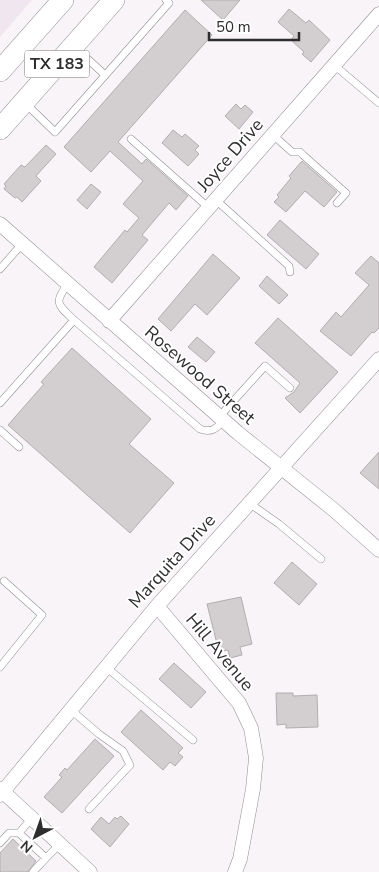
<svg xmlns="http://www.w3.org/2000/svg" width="379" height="872" font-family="'Nunito Sans',sans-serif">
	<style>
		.built { fill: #f0e6ef }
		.building { fill: #d3cecf; stroke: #b2adae }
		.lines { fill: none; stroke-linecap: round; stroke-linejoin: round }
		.lane-casing { stroke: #8f8c8f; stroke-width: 8 }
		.street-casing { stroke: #8f8c8f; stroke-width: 15 }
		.primary-casing { stroke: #8f8c8f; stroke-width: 22 }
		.lane { stroke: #fff; stroke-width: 7 }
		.street { stroke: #fff; stroke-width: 14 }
		.primary { stroke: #fff; stroke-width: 21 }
		.labels { text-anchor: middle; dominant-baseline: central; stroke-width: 4; stroke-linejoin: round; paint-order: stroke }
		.shield { fill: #fff; stroke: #6d6d6d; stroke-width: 1 }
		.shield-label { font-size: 16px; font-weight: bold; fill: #2f2e2f }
		.street-label { font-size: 18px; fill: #2f2e2f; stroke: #fff }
	</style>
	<rect width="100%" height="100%" fill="#f8f4f7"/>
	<path class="built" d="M0 0H32L0 37Z"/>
	<path class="building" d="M201 0H240L223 20Z
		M289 9 306 23 309 20 330 40 311 62 302 54 304 52 291 40 294 36 278 22Z
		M185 10 212 35 118 142 142 164 146 159 188 196 176 210 169 203 142 235 148 240 112 283 94 267 125 230 127 232 139 218 123 204 143 181 110 151 91 172 64 147Z
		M236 104 241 109 245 105 253 112 239 129 225 116Z
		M173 130 182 137 185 134 199 146 195 150 199 154 188 166 162 143Z
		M46 145 56 154 36 176 41 181 22 202 17 197 15 198 4 189 6 186 4 184 21 165 25 167Z
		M302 161 337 192 324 207 305 191 286 212 274 202 279 197 277 195 291 178 289 176Z
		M91 184 101 192 87 209 77 200Z
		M280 220 319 254 306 269 267 235Z
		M213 254 240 278 207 315 195 304 171 331 158 319Z
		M371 256 379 263V328L374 333 372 332 351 356 320 331 336 312 341 317 369 285 355 273Z
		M267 276 288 295 279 304 259 286Z
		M278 318 338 372 300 413 285 398 294 392 300 383 255 343Z
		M197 337 215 352 206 362 188 347Z
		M72 348 151 419 129 444 174 483 130 533 8 425 44 384 41 382Z
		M379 452V489L360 473Z
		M292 562 317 584 299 605 274 583Z
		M241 597 252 644 240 647 242 655 230 658 228 650 219 652 207 604Z
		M174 663 206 692 191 708 159 679Z
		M276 693H293V696L317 695 318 727 286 728V724L277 725Z
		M141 710 183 748 178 753 183 757 175 766 170 762 163 770 121 732Z
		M95 739 114 756 62 813 44 797 62 777 59 775 65 768 67 770Z
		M121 816 129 824 110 847 91 829 101 817 109 824 115 817 117 819Z
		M13 839 36 861 28 872H0V853Z"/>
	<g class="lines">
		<defs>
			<path id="lane" d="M76 48 105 75
				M334 65 379 103
				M25 103 55 132 169 3 166 0
				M273 135 292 152H300L303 155 346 193 337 203
				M131 139 209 208
				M216 200 289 266 290 272
				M0 269 22 244
				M68 284C53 303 58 305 74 320L200 429C211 433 217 429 223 420
				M0 403 74 320
				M219 417 265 366 290 388
				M0 430 19 447
				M249 503 279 524 321 559
				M0 667 42 615 4 581
				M106 667 193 740
				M71 710 99 734 123 751 130 765 89 809
				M32 818 19 833 46 858 60 844
				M0 843 9 833H19
				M33 872 46 858"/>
			<path id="street" d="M0 224 238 433 334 510 379 550
				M109 321 379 14
				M157 606 239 703 251 728 256 758 253 789 240 859 235 872
				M0 789 90 872
				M0 795 157 606 379 359"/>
			<path id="primary" d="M0 71 63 0
				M0 129 114 0"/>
		</defs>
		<use href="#lane" class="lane-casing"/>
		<use href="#street" class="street-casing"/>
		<use href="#primary" class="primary-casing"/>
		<use href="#lane" class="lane"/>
		<use href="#street" class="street"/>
		<use href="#primary" class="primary"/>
	</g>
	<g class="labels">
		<rect class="shield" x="24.5" y="50.5" width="65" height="27" rx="4"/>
		<g class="shield-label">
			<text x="57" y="64">TX 183</text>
		</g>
		<g class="street-label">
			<text transform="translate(230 155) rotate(-49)">Joyce Drive</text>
			<text transform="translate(200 375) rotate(41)">Rosewood Street</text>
			<text transform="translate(172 561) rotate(-48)">Marquita Drive</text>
			<text transform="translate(220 652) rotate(50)">Hill Avenue</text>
		</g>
	</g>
	<g transform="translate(35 837) rotate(221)" stroke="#ffffff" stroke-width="4" paint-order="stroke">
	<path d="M0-4L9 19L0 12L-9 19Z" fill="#2f2e2f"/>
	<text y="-8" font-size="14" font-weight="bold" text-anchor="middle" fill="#2f2e2f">N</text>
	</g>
	<path d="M209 32v8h90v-8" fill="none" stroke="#2f2e2f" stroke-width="2.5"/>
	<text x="216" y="32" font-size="15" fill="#2f2e2f" stroke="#ffffff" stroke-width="4" paint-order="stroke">50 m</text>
</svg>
